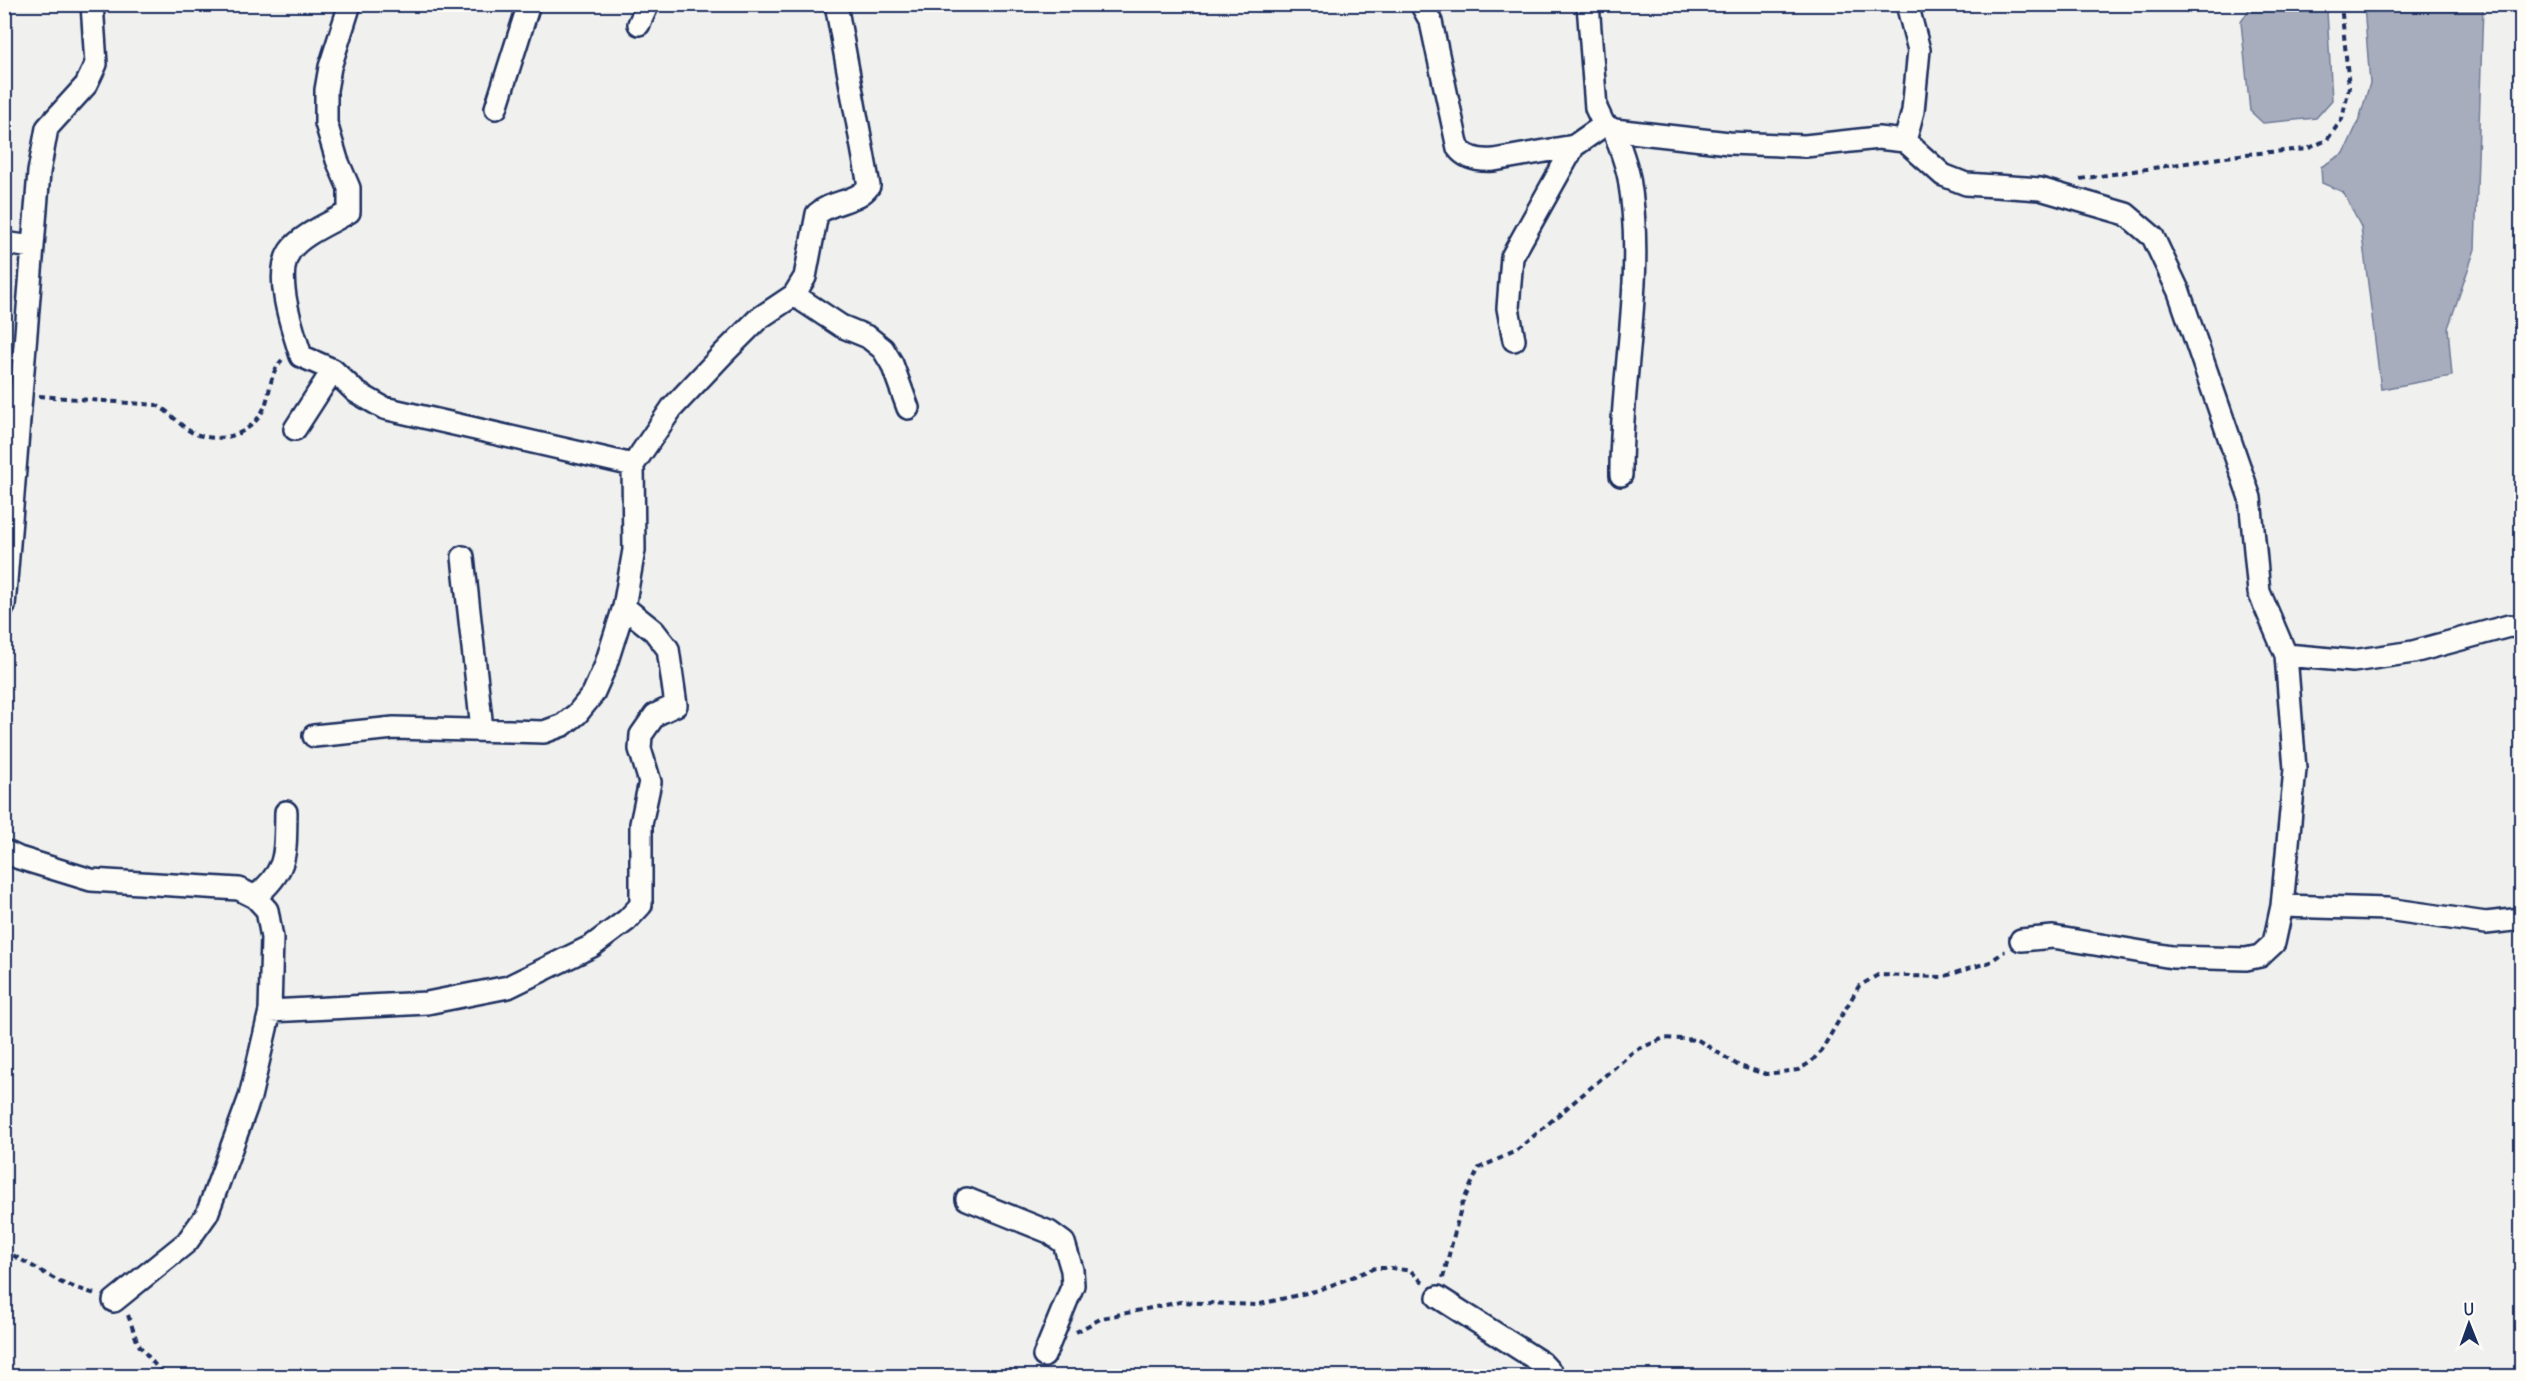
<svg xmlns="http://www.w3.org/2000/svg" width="2526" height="1381" font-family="Delius,sans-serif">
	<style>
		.water { fill: #a7adbd; stroke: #6f7b97; stroke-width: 1.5 }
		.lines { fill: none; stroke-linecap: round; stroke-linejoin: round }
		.minor-casing { stroke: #1b2f5e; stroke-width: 26 }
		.path { stroke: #1b2f5e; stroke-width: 4; stroke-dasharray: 6 4.5; stroke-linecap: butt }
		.minor { stroke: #fdfcf7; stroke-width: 21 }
	</style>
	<rect width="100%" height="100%" fill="#f0f0ee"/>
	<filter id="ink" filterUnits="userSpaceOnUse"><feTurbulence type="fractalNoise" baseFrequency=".0167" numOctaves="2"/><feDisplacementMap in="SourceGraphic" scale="12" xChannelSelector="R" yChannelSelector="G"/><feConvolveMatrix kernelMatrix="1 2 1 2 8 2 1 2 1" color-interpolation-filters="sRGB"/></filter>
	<g filter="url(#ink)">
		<path class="water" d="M2270 4 2313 5 2327 11 2332 100 2316 118 2263 123 2250 111 2241 22 2250 8Z
			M2364 5H2483L2475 249 2448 328 2452 376 2381 389 2361 227 2343 192 2322 183 2321 167 2344 153 2359 120 2370 83Z"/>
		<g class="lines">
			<defs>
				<path id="minor" d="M1421 4 1431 22 1458 148C1466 159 1480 161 1494 160L1574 146 1604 125
					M1588 4 1596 108 1604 125 1614 130 1729 143 1805 146 1878 138 1905 141 1943 175 1966 184 2040 189 2126 214 2153 237 2179 292 2250 498 2259 592 2286 655 2353 661 2413 652 2509 626 2522 627
					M639 24 648 4
					M496 108 529 4
					M1614 130C1619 146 1626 162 1629 178 1646 277 1620 376 1621 475
					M1905 141 1913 111 1919 50 1907 4
					M4 243 32 247
					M794 295 841 326 868 337 883 349 892 364 908 408
					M1514 340 1508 308 1512 257 1574 146
					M333 370 356 392 384 408 633 465
					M295 429 333 370 301 356C293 330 273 276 290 251 302 234 331 223 349 212V188L337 160 326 123V90L330 67 350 4
					M463 557 482 729
					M4 606 39 172 47 128 86 85 96 64 92 4
					M314 736 394 728 544 732 563 725 577 714 593 694 605 667 624 607 634 550 633 465 672 408 724 353 758 319 794 295 805 277 817 214C833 200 857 203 869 186L836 4
					M4 851 19 858 91 880 239 889 255 897 267 910 272 938 270 1011 250 1097 207 1214 187 1242 114 1301
					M255 897C289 869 285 853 286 812
					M2282 906 2387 909 2486 923 2522 919
					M2021 940 2053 937 2172 957 2246 959 2260 956 2274 943 2282 906 2295 769 2286 655
					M270 1011 427 1003 508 987 592 946 627 920 641 905V824L650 782 640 749 641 735 655 715 676 705 668 649 654 631 624 607
					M967 1199 1049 1232 1064 1243 1072 1270 1073 1285 1044 1356
					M1438 1297 1542 1363 1554 1376"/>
			</defs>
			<use href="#minor" class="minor-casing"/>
			<path class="path" d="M2080 179 2246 154 2307 149 2327 140 2342 119 2349 87 2341 4
				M39 396 156 405C174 413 181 431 202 436 229 443 257 430 266 403 271 388 270 373 282 360
				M4 1250 62 1283 98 1295
				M1443 1278 1462 1204 1479 1168 1516 1151 1634 1051 1664 1038 1698 1040 1739 1066 1766 1074 1798 1070 1811 1062 1821 1051 1859 986 1878 975 1942 977 1990 962 2005 951
				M128 1315 138 1344 164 1376
				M1076 1332 1102 1318 1180 1302 1256 1305 1319 1290 1375 1268H1392L1411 1271 1424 1284"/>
			<use href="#minor" class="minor"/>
		</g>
	</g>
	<rect width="2526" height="1381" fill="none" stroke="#fdfcf7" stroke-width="24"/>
	<rect x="12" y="12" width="2502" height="1357" fill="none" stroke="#1b2f5e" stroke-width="2" filter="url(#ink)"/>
	<g transform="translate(2469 1324) rotate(359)" stroke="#fdfcf7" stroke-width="4.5" paint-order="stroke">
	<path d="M0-4.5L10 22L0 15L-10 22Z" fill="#1b2f5e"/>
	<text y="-9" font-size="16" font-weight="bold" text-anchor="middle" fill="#1b2f5e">U</text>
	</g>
</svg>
